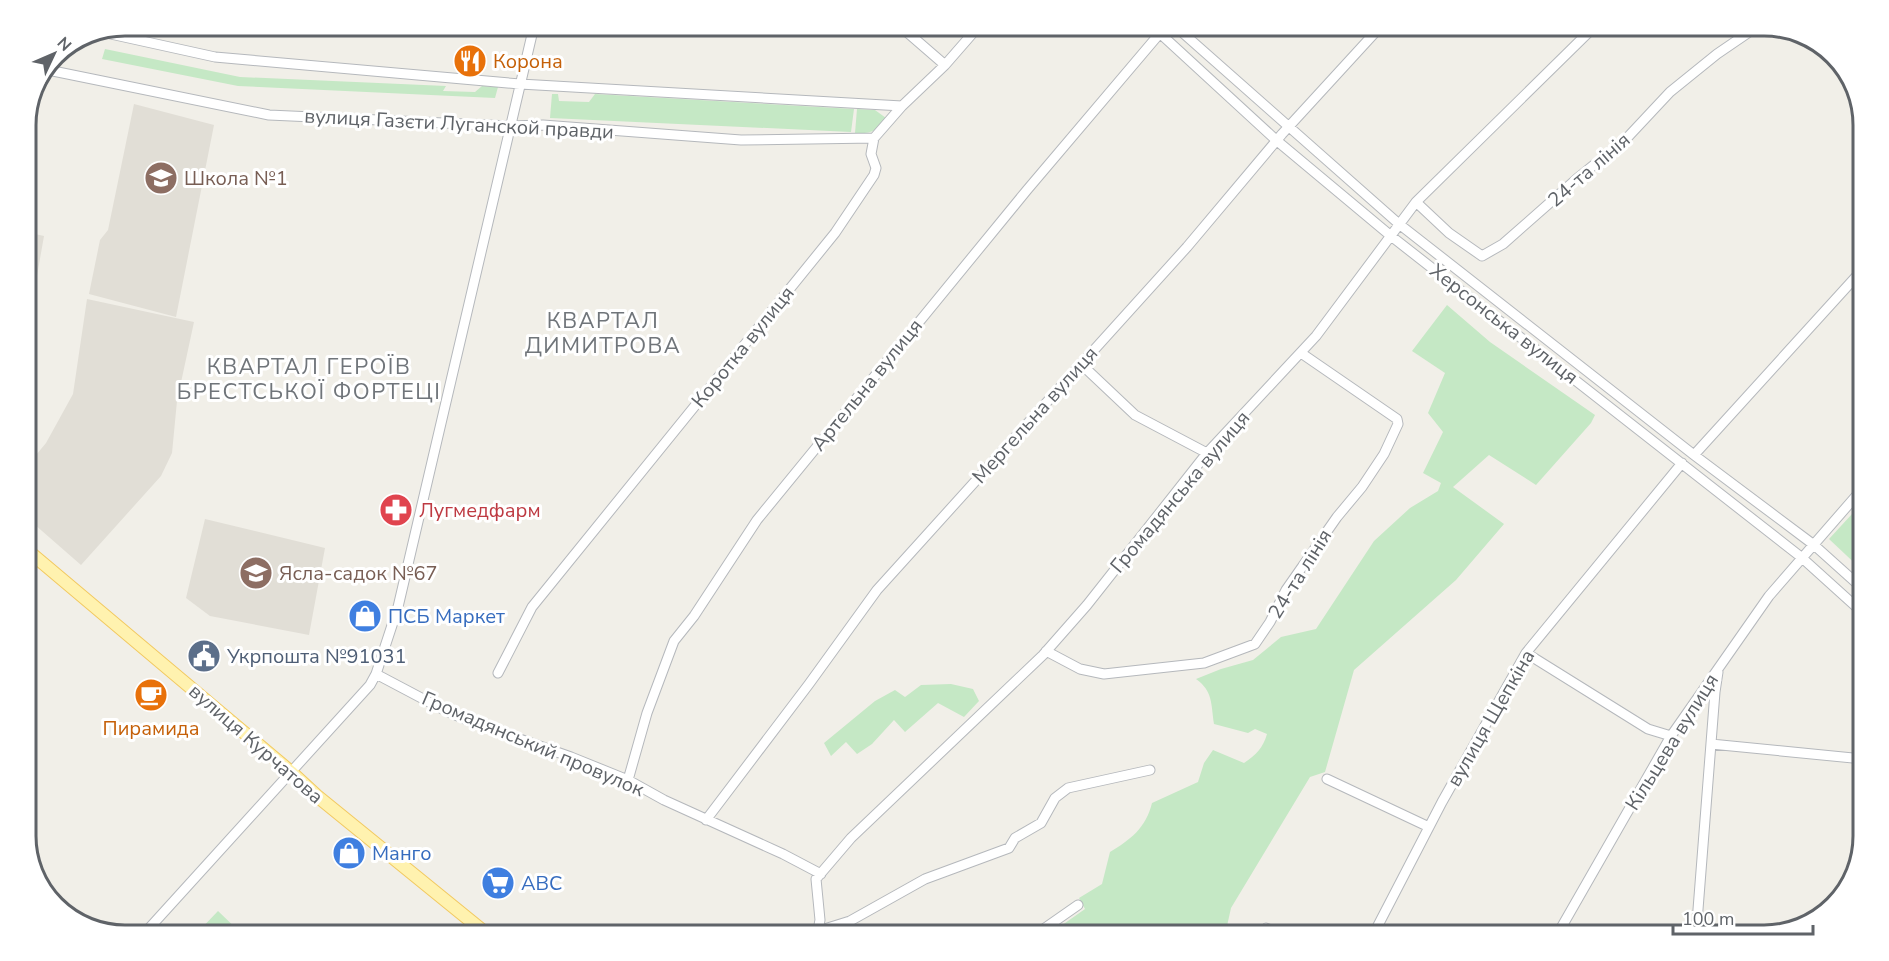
<svg xmlns="http://www.w3.org/2000/svg" width="1889" height="961" font-family="'Nunito Sans',sans-serif">
	<style>
		.education { fill: #e1ded6 }
		.green { fill: #c5e8c5 }
		.lines { fill: none; stroke-linecap: round; stroke-linejoin: round }
		.minor-casing { stroke: #b5b8bc; stroke-width: 11 }
		.major-casing { stroke: #f2c960; stroke-width: 14 }
		.minor { stroke: #fff; stroke-width: 9 }
		.major { stroke: #fff2af; stroke-width: 12 }
		.labels { text-anchor: middle; dominant-baseline: central; stroke-width: 6; stroke-linejoin: round; paint-order: stroke }
		.food-label { font-size: 20px; fill: #c56008; stroke: #fff; text-anchor: start }
		.street-label { font-size: 20px; fill: #5f6368; stroke: #fff }
		.education-label { font-size: 20px; fill: #785e54; stroke: #fff; text-anchor: start }
		.health-label { font-size: 20px; fill: #be3a42; stroke: #fff; text-anchor: start }
		.shop-label { font-size: 20px; fill: #366cbe; stroke: #fff; text-anchor: start }
		.service-label { font-size: 20px; fill: #4e5e75; stroke: #fff; text-anchor: start }
		.quarter-label { font-size: 22px; letter-spacing: 1.5px; fill: #70757a; stroke: #fff }
		.rim { fill: none; stroke: #5f6368; stroke-width: 3 }
	</style>
	<rect width="100%" height="100%" fill="#f1efe8"/>
	<path class="education" d="M134 104 214 125 176 317 89 294 100 240 108 230Z
		M26 232 44 236 26 338Z
		M87 299 194 322 177 401 172 453 161 476 81 565 26 517V467L46 443 73 394Z
		M205 519 325 548 309 635 210 616 186 598Z"/>
	<path class="green" d="M105 49 240 77 446 86 443 91 475 92 482 86 498 87 495 98 238 86 102 59Z
		M552 94H558L559 101 589 102 595 94 854 109 851 132 550 118Z
		M857 109 875 110 886 118C877 131 871 134 855 133Z
		M1447 305 1490 342 1595 415 1591 423 1536 485 1489 455 1453 487 1504 524 1456 580 1354 670 1325 772 1310 777 1231 908 1225 935H1048L1085 909 1079 898 1102 884 1110 852C1130 840 1146 828 1152 803L1198 782 1204 763 1213 750 1244 763C1256 755 1263 748 1267 734L1255 729 1248 733 1214 724C1211 704 1213 691 1196 679L1221 669 1253 660 1281 637 1316 629 1374 541 1410 508 1438 491 1441 483 1423 473 1443 432 1428 413 1445 373 1412 351Z
		M1852 514 1863 517V530L1859 531V557L1863 558V571L1829 539Z
		M951 684 973 689 979 701 964 717 938 703 905 732 894 720 872 744 857 754 846 742 831 756 824 743 875 701 895 690 905 697 921 685Z
		M218 911 243 935H195Z"/>
	<g class="lines">
		<defs>
			<path id="minor" d="M900 26 945 65
				M1152 26 1276 140 1391 236 1801 557 1863 613
				M1175 26 1399 224 1694 455 1814 545 1863 589
				M106 33 215 57 520 84 902 106
				M48 70 269 115 511 126 543 125 741 140 874 138
				M1416 202 1449 233 1482 256 1503 244 1579 177 1626 139 1670 92 1717 54 1758 26
				M1081 364 1135 415 1207 453
				M1694 455 1863 269
				M1046 651 1080 669 1104 674 1204 663 1255 644 1270 622 1286 590 1337 517 1362 487 1384 454 1398 424 1397 419 1301 353
				M1526 653 1648 729 1671 736
				M498 673 532 607 835 233 874 175 876 168 871 154 874 138 902 106 945 65 979 26
				M376 674 446 711 474 723 571 757 628 780 664 800 783 854 821 874
				M1711 744 1863 759
				M1327 779 1429 827
				M628 780 647 713 674 641 694 616 757 520 1027 190 1166 26
				M706 820 809 684 877 590 1187 247 1282 134 1381 26
				M1266 928 1282 935
				M818 931 850 921 925 879 1009 848 1015 838 1041 823 1055 798 1068 788 1150 770
				M143 935 370 685 376 674 398 607 534 26
				M817 935 820 920 816 879 851 838 1043 655 1087 605 1207 453 1316 336 1416 202 1595 26
				M1035 935 1078 905
				M1373 935 1442 802 1526 653 1682 463
				M1557 935 1671 736 1769 596 1863 488
				M1696 935 1715 692 1718 672"/>
			<path id="major" d="M26 549 291 772 317 796 488 935"/>
		</defs>
		<use href="#minor" class="minor-casing"/>
		<use href="#major" class="major-casing"/>
		<use href="#minor" class="minor"/>
		<use href="#major" class="major"/>
	</g>
	<defs>
		<symbol id="restaurant-disc" viewBox="-11 -11 22 22"><circle r="9.5" fill="#e8710a" stroke="#fff"/><path d="M-5-6h1v4h1v-4h1v4h1v-4h1v5L-1.5 .5V6h-2V.5L-5-1ZM5-6V6H3V1.5H1.5Q1.5-4 5-6Z" fill="#fff"/></symbol>
		<symbol id="school-disc" viewBox="-11 -11 22 22"><circle r="9.5" fill="#8d6e63" stroke="#fff"/><path d="M0-5L7-2L0 1L-7-2ZM-4 1L0 2.5L4 1V4Q0 6-4 4Z" fill="#fff"/></symbol>
		<symbol id="pharmacy-disc" viewBox="-11 -11 22 22"><circle r="9.5" fill="#e0444e" stroke="#fff"/><path d="M-2-6h4v4h4v4h-4v4h-4v-4h-4v-4h4Z" fill="#fff"/></symbol>
		<symbol id="shop-disc" viewBox="-11 -11 22 22"><circle r="9.5" fill="#3f7fe0" stroke="#fff"/><path d="M-5-2.5h2.3a2.7 3.5 0 0 1 5.4 0H5L5.5 6h-11ZM-1.5-2.5h3a1.5 2.3 0 0 0-3 0Z" fill="#fff"/></symbol>
		<symbol id="civic-disc" viewBox="-11 -11 22 22"><circle r="9.5" fill="#5c6f8a" stroke="#fff"/><path d="M-.6-6.5H3V-4.5H.6V-3L4-1V1h2V6H-6V1h2V-1L-.6-3ZM-1.2 2.5V6h2.4V2.5Z" fill="#fff"/></symbol>
		<symbol id="cafe-disc" viewBox="-11 -11 22 22"><circle r="9.5" fill="#e8710a" stroke="#fff"/><path d="M-5.5-4.5H6V0H3Q3 3.5 0 3.5H-2.5Q-5.5 3.5-5.5 0ZM3-3.2v2h1.7v-2ZM-6 4.5H4V6H-6Z" fill="#fff"/></symbol>
		<symbol id="supermarket-disc" viewBox="-11 -11 22 22"><circle r="9.5" fill="#3f7fe0" stroke="#fff"/><path d="M-6-5.5h2.5l.6 2H6L4.5 2H-2.5L-4.4-4H-6ZM-1.5 3.2a1.3 1.3 0 1 0 .1 0ZM3 3.2a1.3 1.3 0 1 0 .1 0Z" fill="#fff"/></symbol>
	</defs>
	<g fill-rule="evenodd">
		<use href="#restaurant-disc" x="451" y="42" width="38" height="38"/>
		<use href="#school-disc" x="142" y="159" width="38" height="38"/>
		<use href="#pharmacy-disc" x="377" y="491" width="38" height="38"/>
		<use href="#school-disc" x="237" y="554" width="38" height="38"/>
		<use href="#shop-disc" x="346" y="597" width="38" height="38"/>
		<use href="#civic-disc" x="185" y="637" width="38" height="38"/>
		<use href="#cafe-disc" x="132" y="676" width="38" height="38"/>
		<use href="#shop-disc" x="330" y="834" width="38" height="38"/>
		<use href="#supermarket-disc" x="479" y="864" width="38" height="38"/>
	</g>
	<g class="labels">
		<g class="food-label">
			<text x="493" y="61">Корона</text>
			<text x="151" y="728" text-anchor="middle">Пирамида</text>
		</g>
		<g class="street-label">
			<text transform="translate(459 124) rotate(3)">вулиця Газєти Луганской правди</text>
			<text transform="translate(1589 170) rotate(-41)">24-та лінія</text>
			<text transform="translate(1504 324) rotate(38)">Херсонська вулиця</text>
			<text transform="translate(743 347) rotate(-51)">Коротка вулиця</text>
			<text transform="translate(867 385) rotate(-51)">Артельна вулиця</text>
			<text transform="translate(1035 415) rotate(-48)">Мергельна вулиця</text>
			<text transform="translate(1180 492) rotate(-50)">Громадянська вулиця</text>
			<text transform="translate(1300 574) rotate(-58)">24-та лінія</text>
			<text transform="translate(1491 718) rotate(-60)">вулиця Щепкіна</text>
			<text transform="translate(1672 742) rotate(-58)">Кільцева вулиця</text>
			<text transform="translate(256 744) rotate(41)">вулиця Курчатова</text>
			<text transform="translate(533 744) rotate(23)">Громадянський провулок</text>
		</g>
		<g class="education-label">
			<text x="184" y="178">Школа №1</text>
			<text x="279" y="573">Ясла-садок №67</text>
		</g>
		<g class="health-label">
			<text x="419" y="510">Лугмедфарм</text>
		</g>
		<g class="shop-label">
			<text x="388" y="616">ПСБ Маркет</text>
			<text x="372" y="853">Манго</text>
			<text x="521" y="883">ABC</text>
		</g>
		<g class="service-label">
			<text x="227" y="656">Укрпошта №91031</text>
		</g>
		<g class="quarter-label">
			<text x="603" y="321">КВАРТАЛ<tspan x="603" dy="25">ДИМИТРОВА</tspan></text>
			<text x="309" y="367">КВАРТАЛ ГЕРОЇВ<tspan x="309" dy="25">БРЕСТСЬКОЇ ФОРТЕЦІ</tspan></text>
		</g>
	</g>
	<path d="M0 0H1889V961H0ZM125 36H1764A89 89 0 0 1 1853 125V836A89 89 0 0 1 1764 925H125A89 89 0 0 1 36 836V125A89 89 0 0 1 125 36Z" fill="#fff" fill-rule="evenodd"/>
	<path class="rim" d="M125 36H1764A89 89 0 0 1 1853 125V836A89 89 0 0 1 1764 925H125A89 89 0 0 1 36 836V125A89 89 0 0 1 125 36Z"/>
	<g transform="translate(54 54) rotate(46)" stroke="#ffffff" stroke-width="4.5" paint-order="stroke">
	<path d="M0-4.5L10 22L0 15L-10 22Z" fill="#5f6368"/>
	<text y="-9" font-size="16" font-weight="bold" text-anchor="middle" fill="#5f6368">N</text>
	</g>
	<path d="M1673 925v9h140v-9" fill="none" stroke="#5f6368" stroke-width="3"/>
	<text x="1682" y="925" font-size="18" fill="#5f6368" stroke="#ffffff" stroke-width="4.5" paint-order="stroke">100 m</text>
</svg>
